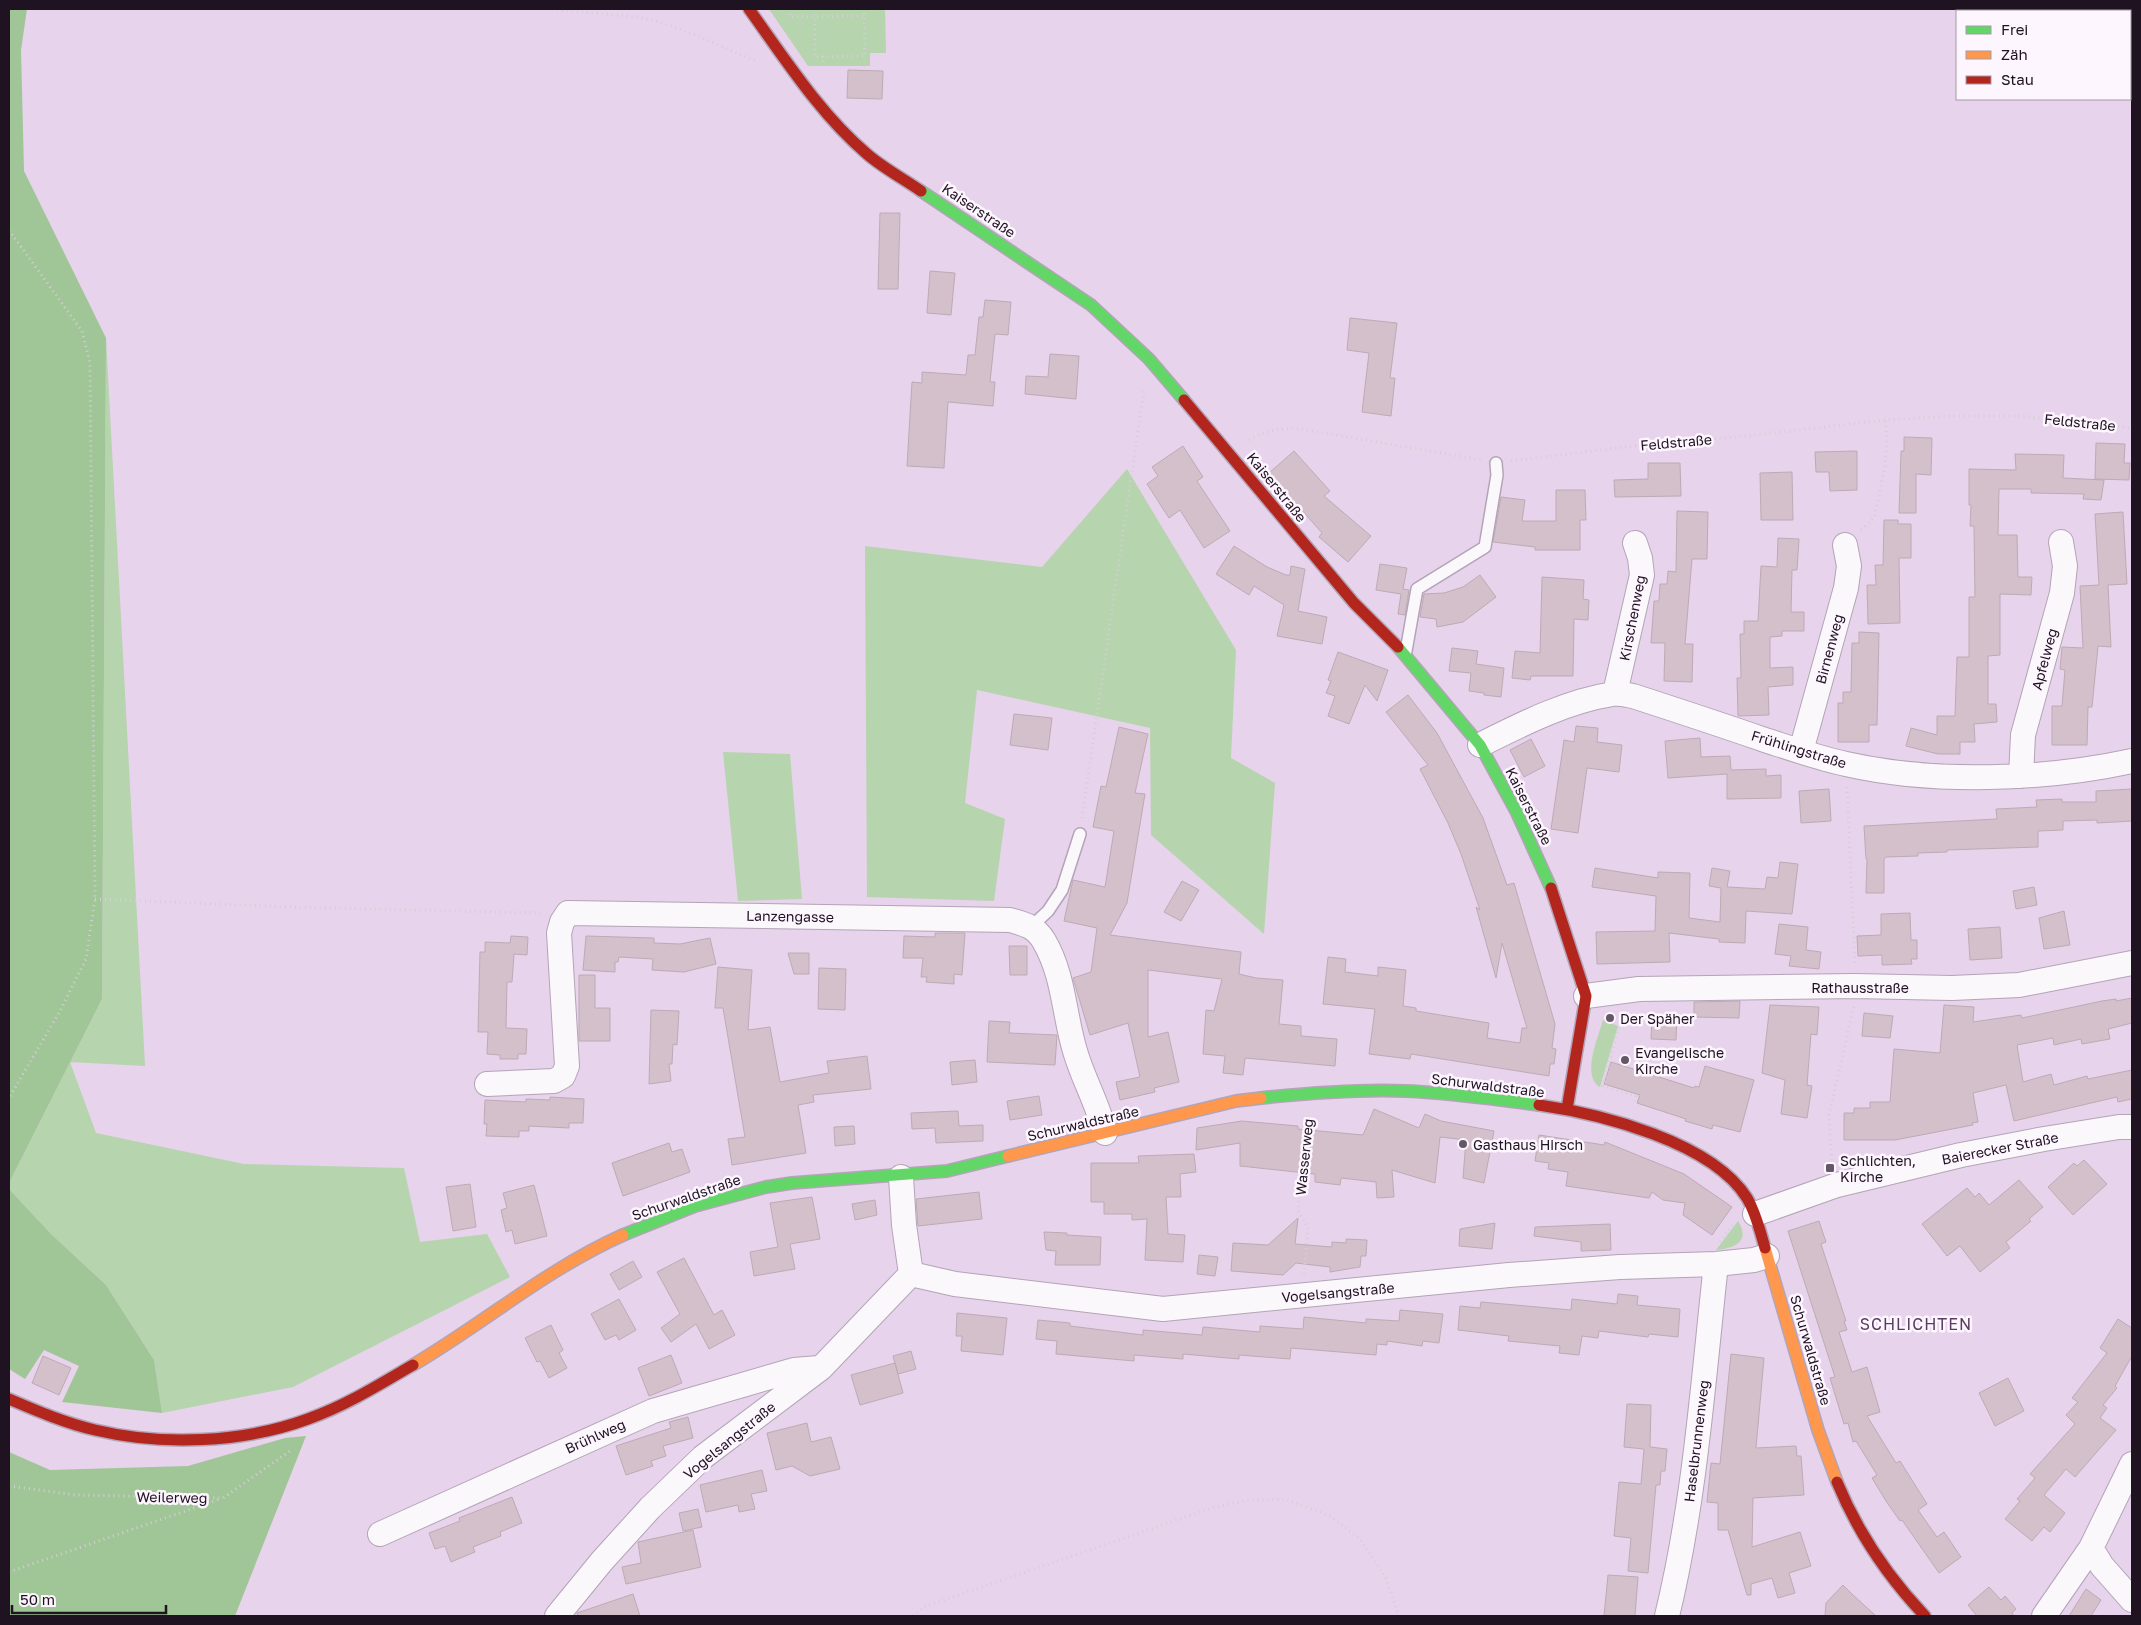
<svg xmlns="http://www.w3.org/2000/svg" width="2141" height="1625" font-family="'Golos Text',sans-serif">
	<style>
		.green { fill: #b6d4ae }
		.forest { fill: #a0c597 }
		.building { fill: #d4c0cb; stroke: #beaab5 }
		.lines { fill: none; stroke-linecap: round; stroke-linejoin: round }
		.lane-casing { stroke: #b3a4b7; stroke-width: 14 }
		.street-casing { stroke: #b3a4b7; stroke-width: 26 }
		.fast-casing { stroke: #b3a4b7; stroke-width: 14 }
		.slow-casing { stroke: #b3a4b7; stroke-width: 14 }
		.jam-casing { stroke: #b3a4b7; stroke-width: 14 }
		.path { stroke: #d4cfd6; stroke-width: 3; stroke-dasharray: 1 4; stroke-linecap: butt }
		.lane { stroke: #fbf8fc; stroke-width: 11 }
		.street { stroke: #fbf8fc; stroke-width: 24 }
		.fast { stroke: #63d668; stroke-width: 11 }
		.slow { stroke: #ff974d; stroke-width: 11 }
		.jam { stroke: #b3261e; stroke-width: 11 }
		.poi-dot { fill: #655668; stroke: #fdf6ff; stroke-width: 2 }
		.labels { text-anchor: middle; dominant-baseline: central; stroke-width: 5; stroke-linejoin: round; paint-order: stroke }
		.street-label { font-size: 14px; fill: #1f1221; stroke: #fdf6ff }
		.poi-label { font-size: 14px; fill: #1f1221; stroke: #fdf6ff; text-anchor: start }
		.quarter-label { font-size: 16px; letter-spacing: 1px; fill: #5a3c60; stroke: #fdf6ff }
	</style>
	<rect width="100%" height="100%" fill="#e7d3eb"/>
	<path class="green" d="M769 9H885L886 53H870V66H808Z
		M106 338 145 1066 70 1062 96 1133 244 1164 404 1168 420 1242 487 1234 510 1277 293 1387 162 1413 154 1360 106 1285 51 1234 9 1189V1183L102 999Z
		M1127 469 1236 650 1231 758 1275 783 1264 934 1151 835 1150 728 977 690 965 803 1005 819 994 901 867 897 865 546 1042 567Z
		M723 752 790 754 802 899 738 901Z
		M1603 1020 1618 1026 1600 1087C1581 1076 1598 1038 1603 1020Z
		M1738 1221C1751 1242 1734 1248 1716 1250Z"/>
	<path class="forest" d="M9 9H27L21 50 24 171 106 338 102 999 9 1183Z
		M9 1189 51 1234 106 1285 154 1360 162 1413 62 1402 79 1366 44 1350 25 1379 9 1369Z
		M306 1436 235 1616H9V1452L50 1470 188 1466 285 1438Z"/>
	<path class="building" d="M848 70 883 71 882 99 847 98Z
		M880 213H900L898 289H878Z
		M930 271 955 273 951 315 927 313Z
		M985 300 1011 302 1008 335 995 334 990 382H995L993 406 948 402 944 468 907 466 912 382 922 383V372L966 375 968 355H975L979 317H983Z
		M1350 318 1397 323 1390 378H1395L1391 416 1362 412 1369 353 1347 350Z
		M1050 354 1079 356 1076 399 1025 394 1026 376 1048 377Z
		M1904 437 1932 438 1931 475 1916 474V513H1899L1901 451H1904Z
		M2096 443 2125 444 2124 463H2130L2129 480 2095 479Z
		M1183 446 1203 477 1197 481 1230 531 1204 548 1180 510 1169 518 1147 484 1158 476 1152 467Z
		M1294 451 1330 491 1324 496 1371 536 1348 562 1319 537 1322 533 1269 473Z
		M1857 451V490L1830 491 1829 472H1816L1815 452Z
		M2015 454 2064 455 2063 478 2104 480 2101 500 2083 499 2084 494 2031 493V489H1999L1998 535H2017L2018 577H2032L2031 595 2000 594V655L1988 656V704H1996L1997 722 1974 724 1975 742H1960V754H1938L1906 746 1911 728 1937 735V716H1955L1957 657H1969V597H1975L1974 526H1970L1971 505H1969V469L2016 470Z
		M1648 463H1680L1681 496 1615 497 1614 480 1648 479Z
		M1792 472 1793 520H1761L1760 473Z
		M1556 490H1585L1586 520H1580V550H1535V547L1493 542 1501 497 1525 500 1522 521H1556Z
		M1677 511 1708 512 1707 559H1692L1685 644H1693L1692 682 1664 681 1665 643H1651L1654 601H1659L1660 584H1667L1668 571 1676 572Z
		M2123 512 2127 584 2108 585 2111 647 2098 646 2092 707H2088L2087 745H2052V706H2062L2065 670 2060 669 2062 647 2083 648 2080 586 2099 585 2095 514Z
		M1884 520H1898V524H1911V558H1899L1900 623 1868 624 1867 585H1876L1875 565H1883Z
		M1778 538 1799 539 1797 570H1792L1791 612H1804V631H1782V636L1770 637V668L1793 667V685L1768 687 1769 715 1738 716 1737 678H1741L1740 634H1744V621H1758L1761 566 1777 567Z
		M1234 546 1267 567 1286 575H1290L1291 566 1305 569 1298 611 1327 617 1322 644 1277 636 1284 605 1254 586 1249 595 1216 574Z
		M1380 564 1407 568 1403 589 1409 590 1405 615 1398 614 1401 594 1376 590Z
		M1480 575 1496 597 1463 622 1437 627 1436 619 1420 617 1424 594 1444 593 1463 587Z
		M1542 577 1584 580 1583 599 1589 600 1588 620 1574 619 1573 676H1531L1530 680 1512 678 1515 651 1540 653Z
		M1859 632 1879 633 1877 725H1869V742H1838V703H1843V692H1851L1852 643H1859Z
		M1452 648 1478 651 1476 664 1504 668 1501 697 1484 695V693L1469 691 1471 673 1449 671Z
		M1338 652 1388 670 1377 701 1365 685 1349 724 1328 716 1335 696 1326 693 1331 681 1328 680Z
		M1408 695 1437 733 1483 818 1507 885 1514 883 1555 1024 1552 1048 1556 1049 1554 1064H1550L1549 1076 1411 1054 1410 1059 1369 1054 1375 1009 1323 1004 1328 957 1346 959 1345 972 1378 976V967L1406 970 1403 1006 1416 1008V1011L1489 1023 1487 1038 1520 1043 1522 1028H1527L1502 943 1496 978 1476 907 1480 910 1461 854 1448 823 1420 769 1428 765 1386 712Z
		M1014 714 1052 718 1048 750 1010 745Z
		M1576 726 1598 728 1597 742 1622 745 1619 772 1587 768 1578 833 1551 829 1564 740 1574 742Z
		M1119 727 1148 734 1135 793 1145 794 1127 903 1110 935 1241 952 1239 974 1256 978 1283 980 1279 1024 1301 1026V1036L1337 1039 1335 1066 1245 1058 1243 1075 1223 1073 1225 1056 1203 1054 1206 1010 1214 1011 1222 979 1148 970V1037L1168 1032 1179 1082 1154 1088 1155 1092 1120 1100 1116 1082 1140 1077 1128 1023 1090 1035 1073 978 1091 972 1097 928 1064 921 1073 880 1105 887 1114 831 1093 827 1101 786 1106 787Z
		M1700 738 1701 757 1730 756 1731 770 1766 769V776L1781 775V798L1727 799V774L1668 778 1665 741Z
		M1531 739 1545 766 1524 777 1510 750Z
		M1829 789 1831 821 1801 823 1799 791Z
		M2132 789V821L2097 823V820L2063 821V830L2038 831V847L1947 850V852L1918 853V856L1886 857 1884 859V893H1866L1867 859H1866L1864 826 1997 819 1996 809 2037 807 2036 800 2062 799V802H2096V791Z
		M1780 862 1798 864 1792 914 1746 911 1745 943 1719 942V939L1669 933 1670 962 1597 964 1596 932 1655 931 1656 896 1592 887 1595 868 1658 878V872L1690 873 1689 918 1720 922 1721 888 1709 886 1712 868 1730 871 1727 887 1765 889 1767 877 1778 878Z
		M1182 881 1199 890 1181 921 1164 912Z
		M2034 887 2037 905 2016 909 2013 891Z
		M2064 911 2070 945 2044 949 2039 918Z
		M1910 913 1911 940H1917V959H1911L1912 964 1882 965V955L1858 956 1857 936 1881 935V914Z
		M1779 924 1808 927 1806 950 1821 952 1819 969 1789 966 1791 956 1775 954Z
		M2000 927 2002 958 1970 960 1968 929Z
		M935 933H965L962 975 954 974V984L926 982 927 977H921L923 958H903L904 936 935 937Z
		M511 936 528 937 527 955 514 954 512 982H507L506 1028 527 1029 526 1054H518V1059H500V1055L487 1054 488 1032H478L480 952H485V942L510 943Z
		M586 936 654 938V943L680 944 710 938 716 964 684 972 652 970 653 959 619 957 618 962H615V972L583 970Z
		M1009 946H1027V975H1010Z
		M788 953H809V974H794Z
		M718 967 752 970 748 1030 770 1027 780 1082 829 1073 827 1061 867 1056 871 1089 813 1095 814 1102 798 1105 806 1153 732 1165 728 1139 745 1137 723 1008H715Z
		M819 968 846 969 845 1010 818 1009Z
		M579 975H595V1008H610V1041H579Z
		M2132 998V1023L2108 1029 2110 1039 2082 1044 2081 1039 2054 1045 2053 1038 2017 1045 2023 1082 2051 1074 2054 1085 2087 1076 2088 1079 2132 1070V1099L2118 1102 2117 1097 2014 1121 2006 1085 1973 1093 1978 1122 1972 1123 1973 1125 1895 1140H1844V1113H1854V1108H1870V1102H1890L1894 1049 1940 1053 1944 1005 1974 1007 1973 1022 2021 1015 2022 1018 2102 1001 2116 999V1001Z
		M1740 1001 1739 1018 1694 1017V1002Z
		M1770 1005 1819 1007 1817 1035 1811 1034 1807 1085 1812 1086 1807 1118 1781 1114 1785 1080 1762 1073Z
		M651 1010 679 1011 677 1045 673 1044 672 1064H669L671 1081 649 1084Z
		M1864 1013 1893 1016 1890 1038 1862 1036Z
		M1652 1016 1677 1018 1676 1040 1651 1039Z
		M989 1021 1010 1022 1009 1033 1057 1035 1055 1065 987 1062Z
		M975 1060 977 1082 952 1085 950 1062Z
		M1611 1062 1694 1088 1695 1086 1699 1087 1705 1066 1754 1080 1740 1132 1713 1125 1712 1129 1685 1121 1686 1119 1637 1103 1640 1095 1604 1084Z
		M1039 1096 1042 1115 1010 1120 1007 1101Z
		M550 1097 584 1099 583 1123H569V1128L529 1126V1131H519V1137L486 1136 487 1124H484L485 1100 526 1102V1099L550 1100Z
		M1374 1109 1419 1128 1425 1114 1441 1121 1494 1131 1484 1183 1463 1178 1466 1140 1440 1137 1435 1183 1392 1170 1394 1197 1377 1198 1376 1182 1341 1178 1340 1185 1315 1182V1174L1240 1166V1143L1196 1150 1197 1128 1242 1121 1298 1126V1129L1363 1135Z
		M958 1111 959 1126 983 1125V1141L936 1143 935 1128 912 1129 911 1113Z
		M854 1126 855 1144 835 1146 834 1127Z
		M1539 1135 1604 1145 1605 1142 1684 1174 1732 1207 1712 1235 1683 1215 1685 1203 1663 1200 1652 1192 1649 1198 1566 1186 1568 1172 1548 1169 1549 1163 1535 1161Z
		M669 1143 672 1152 682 1149 690 1172 623 1196 612 1163Z
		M1194 1154 1196 1172 1180 1174 1181 1197H1166L1168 1234 1185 1235 1183 1262 1145 1260 1147 1219 1132 1220V1214H1104V1202H1091V1163H1139L1138 1156Z
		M2084 1160 2107 1184 2073 1215 2048 1187 2074 1163 2077 1166Z
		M2019 1180 2043 1207 2029 1219 2031 1221 2006 1242 2010 1248 1980 1272 1960 1246 1947 1256 1922 1224 1967 1188 1975 1197 1979 1193 1989 1205Z
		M470 1184 476 1227 453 1231 446 1187Z
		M534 1185 547 1236 515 1244 512 1230 506 1232 501 1210 507 1208 503 1193Z
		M979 1192 982 1219 918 1226 916 1199Z
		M812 1197 820 1239 790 1244 795 1269 754 1276 750 1252 778 1247 770 1203Z
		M875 1200 877 1215 855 1220 852 1204Z
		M1298 1218 1295 1244 1332 1247V1242L1346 1243V1239L1367 1240 1366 1256H1361L1360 1267 1330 1272V1267L1296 1263 1283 1275 1231 1271 1233 1243 1268 1245Z
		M1819 1221 1826 1242 1821 1244 1846 1321H1844L1847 1330 1839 1332 1852 1372 1867 1367 1880 1412 1867 1416 1896 1463 1900 1461 1927 1504 1918 1510 1937 1537 1944 1532 1961 1557 1939 1573 1902 1520 1900 1521 1886 1501 1872 1478 1877 1475 1856 1441 1853 1442 1848 1423 1844 1424 1830 1378 1835 1377 1788 1231Z
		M1495 1223 1492 1249 1459 1246 1460 1229Z
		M1610 1224 1611 1250 1581 1251V1242L1534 1236 1535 1227Z
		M1044 1232 1067 1233V1235L1101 1237 1100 1265H1055L1056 1251 1046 1250Z
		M1199 1255 1218 1257 1215 1276 1197 1274Z
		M684 1258 714 1315 722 1310 735 1335 709 1349 696 1324 671 1342 661 1328 680 1314 657 1272Z
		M633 1261 642 1277 619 1290 610 1274Z
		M1618 1294 1638 1296 1637 1305 1680 1309 1678 1337 1649 1334 1648 1337 1599 1331 1598 1338 1582 1336 1579 1355 1559 1353 1560 1346 1508 1341 1509 1336 1458 1330 1460 1306 1480 1308 1481 1302 1571 1310 1572 1299 1617 1304Z
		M619 1299 636 1330 619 1340 616 1335 605 1340 591 1314Z
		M1400 1310 1443 1314 1439 1343 1423 1341 1422 1346 1387 1341V1345L1377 1344 1376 1355 1291 1348 1290 1359 1239 1355V1359L1183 1354V1359L1134 1355V1361L1056 1354 1057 1341 1036 1339 1038 1320 1070 1323V1326L1143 1335V1330L1202 1335 1203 1327 1260 1332V1326L1303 1329 1304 1317 1366 1323V1319L1399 1321Z
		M957 1313 1007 1318 1003 1355 961 1351 962 1336H956Z
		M2118 1319 2132 1328V1356L2115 1386 2117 1388 2103 1405 2107 1408 2100 1418 2116 1430 2075 1477 2066 1469 2044 1495 2065 1513 2050 1532 2044 1527 2032 1541 2005 1519 2020 1501 2017 1499 2035 1478 2030 1474 2075 1424 2066 1415 2078 1402 2072 1398 2107 1353 2100 1348Z
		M551 1325 563 1350 559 1353 567 1368 549 1378 540 1361 537 1362 525 1338Z
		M911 1351 916 1369 898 1374 893 1356Z
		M1731 1354 1764 1358 1756 1448 1796 1446 1797 1456H1801L1804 1495 1753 1498 1752 1547 1800 1532 1811 1566 1789 1573 1795 1593 1778 1598 1772 1578 1751 1584V1595H1747L1728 1530H1718V1503L1707 1502 1711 1463 1720 1464Z
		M671 1355 682 1383 649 1396 638 1368Z
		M43 1356 71 1368 59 1395 32 1383Z
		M895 1363 903 1393 860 1405 851 1375Z
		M2008 1378 2024 1411 1995 1426 1979 1393Z
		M1627 1404 1651 1405 1650 1447 1667 1449 1665 1471H1661L1660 1485H1656L1648 1573 1628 1571 1631 1538 1614 1536 1619 1482 1641 1484 1644 1449 1624 1447Z
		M688 1417 693 1438 663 1446 666 1456 651 1461 653 1466 626 1475 616 1446 671 1428 669 1422Z
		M807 1423 811 1442 831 1437 840 1469 810 1476 792 1466 776 1470 767 1433Z
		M762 1470 767 1491 751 1494 755 1509 739 1512 738 1505 706 1512 700 1485Z
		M512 1497 522 1523 500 1532 501 1536 473 1547 475 1552 451 1562 445 1546 435 1549 429 1533 460 1521 459 1518Z
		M698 1509 702 1527 683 1531 679 1513Z
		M693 1530 701 1567 626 1584 622 1567 641 1563 638 1542Z
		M1608 1575 1638 1577 1635 1616H1604Z
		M1843 1585 1852 1594 1876 1616H1825L1826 1603Z
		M1989 1587 2001 1600 2005 1596 2016 1609 2012 1613 2014 1616H1977L1968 1605Z
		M2086 1589 2101 1600 2091 1616H2069Z
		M633 1594 640 1616H578L577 1613Z"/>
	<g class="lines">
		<defs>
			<path id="lane" d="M1406 651 1417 589 1485 547 1497 475 1496 463
				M1032 926 1048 911 1062 890 1080 834"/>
			<path id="street" d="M1615 693 1642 575 1640 558 1635 543
				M1480 745C1522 724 1567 701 1613 694 1619 693 1627 695 1633 696 1676 710 1719 724 1762 739 1790 748 1818 758 1846 764 1934 784 2044 780 2132 761
				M1801 751 1846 588 1849 566 1845 545
				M2021 776 2023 735 2062 593 2065 566 2061 542
				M1586 996 1639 989 1855 986 1952 988 2019 985 2132 963
				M487 1084 554 1081 563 1076 567 1066 559 933 562 922 568 913 1010 920C1025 924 1036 927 1044 941 1064 975 1064 1015 1075 1051 1083 1079 1098 1104 1105 1133
				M901 1177 904 1225 911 1274
				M1755 1214 1837 1185 1961 1155 2044 1139 2119 1127H2132
				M911 1274 955 1284 1163 1309 1509 1275 1620 1267 1716 1264 1754 1260 1767 1256
				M2132 1464 2091 1548 2102 1566 2132 1600
				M380 1534 653 1411 794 1370 819 1368
				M557 1616 602 1561 650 1508 703 1457 821 1368 911 1274
				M1667 1616C1695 1501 1703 1382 1716 1264
				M2044 1616 2091 1548"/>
			<path id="fast" d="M921 191 1091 305 1149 359 1184 400
				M1398 647 1480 745 1517 813 1551 888
				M1261 1098C1309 1093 1358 1089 1406 1091 1451 1093 1495 1099 1539 1105
				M623 1235 695 1206 766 1187 792 1183 947 1171 1008 1156"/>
			<path id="slow" d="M1008 1156 1236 1101 1261 1098
				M1765 1248 1818 1430 1837 1482
				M413 1365C484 1323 547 1269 623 1235"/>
			<path id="jam" d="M749 9C785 59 820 114 867 154 883 168 904 179 921 191
				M1184 400 1354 603 1398 647
				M1551 888 1586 996 1567 1109
				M1539 1105C1601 1114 1712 1142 1747 1198 1756 1213 1760 1231 1765 1248
				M9 1399C37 1411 65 1423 95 1430 162 1446 243 1443 308 1419 345 1406 379 1385 413 1365
				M1837 1482C1858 1533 1888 1577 1925 1616"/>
		</defs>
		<use href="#lane" class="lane-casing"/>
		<use href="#street" class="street-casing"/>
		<use href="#fast" class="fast-casing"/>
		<use href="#slow" class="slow-casing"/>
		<use href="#jam" class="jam-casing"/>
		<path class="path" d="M547 9C576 12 606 13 636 17 677 24 717 45 756 61
			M790 9V17L864 16
			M815 9V57L865 56 864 9
			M823 56V66
			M9 230 82 331 90 363 95 899 86 959 60 1011 9 1098
			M1249 440C1266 430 1281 428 1301 429L1482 460
			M1511 461 1641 445 1746 436 1885 420 1953 416H2019L2132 428
			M1861 530 1874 518 1885 466 1887 437 1885 420
			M1847 787 1855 965
			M1082 818 1144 389
			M95 899 289 907 542 913
			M1623 1013 1603 1086 1636 1096 1634 1101
			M1832 1165 1829 1115 1854 1006
			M1720 1242 1734 1223
			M1304 1274 1308 1227 1298 1211 1308 1116
			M9 1486 76 1495 223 1498 290 1451
			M9 1572 220 1499
			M913 1616 926 1606 1215 1507 1250 1500 1285 1499 1330 1516 1359 1538 1385 1576 1399 1616"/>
		<use href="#lane" class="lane"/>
		<use href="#street" class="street"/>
		<use href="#fast" class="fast"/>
		<use href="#slow" class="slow"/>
		<use href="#jam" class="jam"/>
	</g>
	<g class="poi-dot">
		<circle cx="1610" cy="1018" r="5"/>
		<circle cx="1625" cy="1060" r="5"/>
		<circle cx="1463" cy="1144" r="5"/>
		<rect x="1825" y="1163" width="10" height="10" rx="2.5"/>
	</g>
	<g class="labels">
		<g class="street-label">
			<text transform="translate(979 210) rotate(34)">Kaiserstraße</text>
			<text transform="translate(2080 422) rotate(6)">Feldstraße</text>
			<text transform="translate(1676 442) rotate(-5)">Feldstraße</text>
			<text transform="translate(1277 487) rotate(51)">Kaiserstraße</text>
			<text transform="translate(1632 618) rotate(-79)">Kirschenweg</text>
			<text transform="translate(1829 649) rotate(-75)">Birnenweg</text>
			<text transform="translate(2044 659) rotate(-75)">Apfelweg</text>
			<text transform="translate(1799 749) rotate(17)">Frühlingstraße</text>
			<text transform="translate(1529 806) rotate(63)">Kaiserstraße</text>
			<text transform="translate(790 916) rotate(1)">Lanzengasse</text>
			<text x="1860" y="987">Rathausstraße</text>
			<text transform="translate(1488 1085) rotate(7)">Schurwaldstraße</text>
			<text transform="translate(1083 1123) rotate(-13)">Schurwaldstraße</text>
			<text transform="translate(2000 1148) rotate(-11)">Baierecker Straße</text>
			<text transform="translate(1304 1157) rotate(-84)">Wasserweg</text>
			<text transform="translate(686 1197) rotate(-19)">Schurwaldstraße</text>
			<text transform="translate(1338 1292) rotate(-5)">Vogelsangstraße</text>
			<text transform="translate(1811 1350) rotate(74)">Schurwaldstraße</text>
			<text transform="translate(595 1436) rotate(-24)">Brühlweg</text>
			<text transform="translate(729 1440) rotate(-39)">Vogelsangstraße</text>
			<text transform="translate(1696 1441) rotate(-83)">Haselbrunnenweg</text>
			<text transform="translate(172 1497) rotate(1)">Weilerweg</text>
		</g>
		<g class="poi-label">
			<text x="1620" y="1018">Der Späher</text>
			<text x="1635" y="1052">Evangelische<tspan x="1635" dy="16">Kirche</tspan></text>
			<text x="1473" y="1144">Gasthaus Hirsch</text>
			<text x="1840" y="1160">Schlichten,<tspan x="1840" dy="16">Kirche</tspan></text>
		</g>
		<g class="quarter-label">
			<text x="1916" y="1324">SCHLICHTEN</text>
		</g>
	</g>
	<rect width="2141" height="1625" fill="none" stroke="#1f1221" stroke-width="20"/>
	<rect x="1956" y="10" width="175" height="90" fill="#fdf6ff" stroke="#a49ba6"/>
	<rect x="1966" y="26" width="25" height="8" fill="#63d668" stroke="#a49ba6"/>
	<text x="2001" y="35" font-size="15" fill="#1f1221">Frei</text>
	<rect x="1966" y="51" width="25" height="8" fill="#ff974d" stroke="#a49ba6"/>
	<text x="2001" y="60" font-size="15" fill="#1f1221">Zäh</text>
	<rect x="1966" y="76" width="25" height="8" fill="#b3261e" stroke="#a49ba6"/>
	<text x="2001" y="85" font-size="15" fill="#1f1221">Stau</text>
	<path d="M12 1605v8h154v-8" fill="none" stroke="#1f1221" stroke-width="2.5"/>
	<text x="20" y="1605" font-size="15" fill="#1f1221" stroke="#fdf6ff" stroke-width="4" paint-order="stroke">50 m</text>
</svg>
